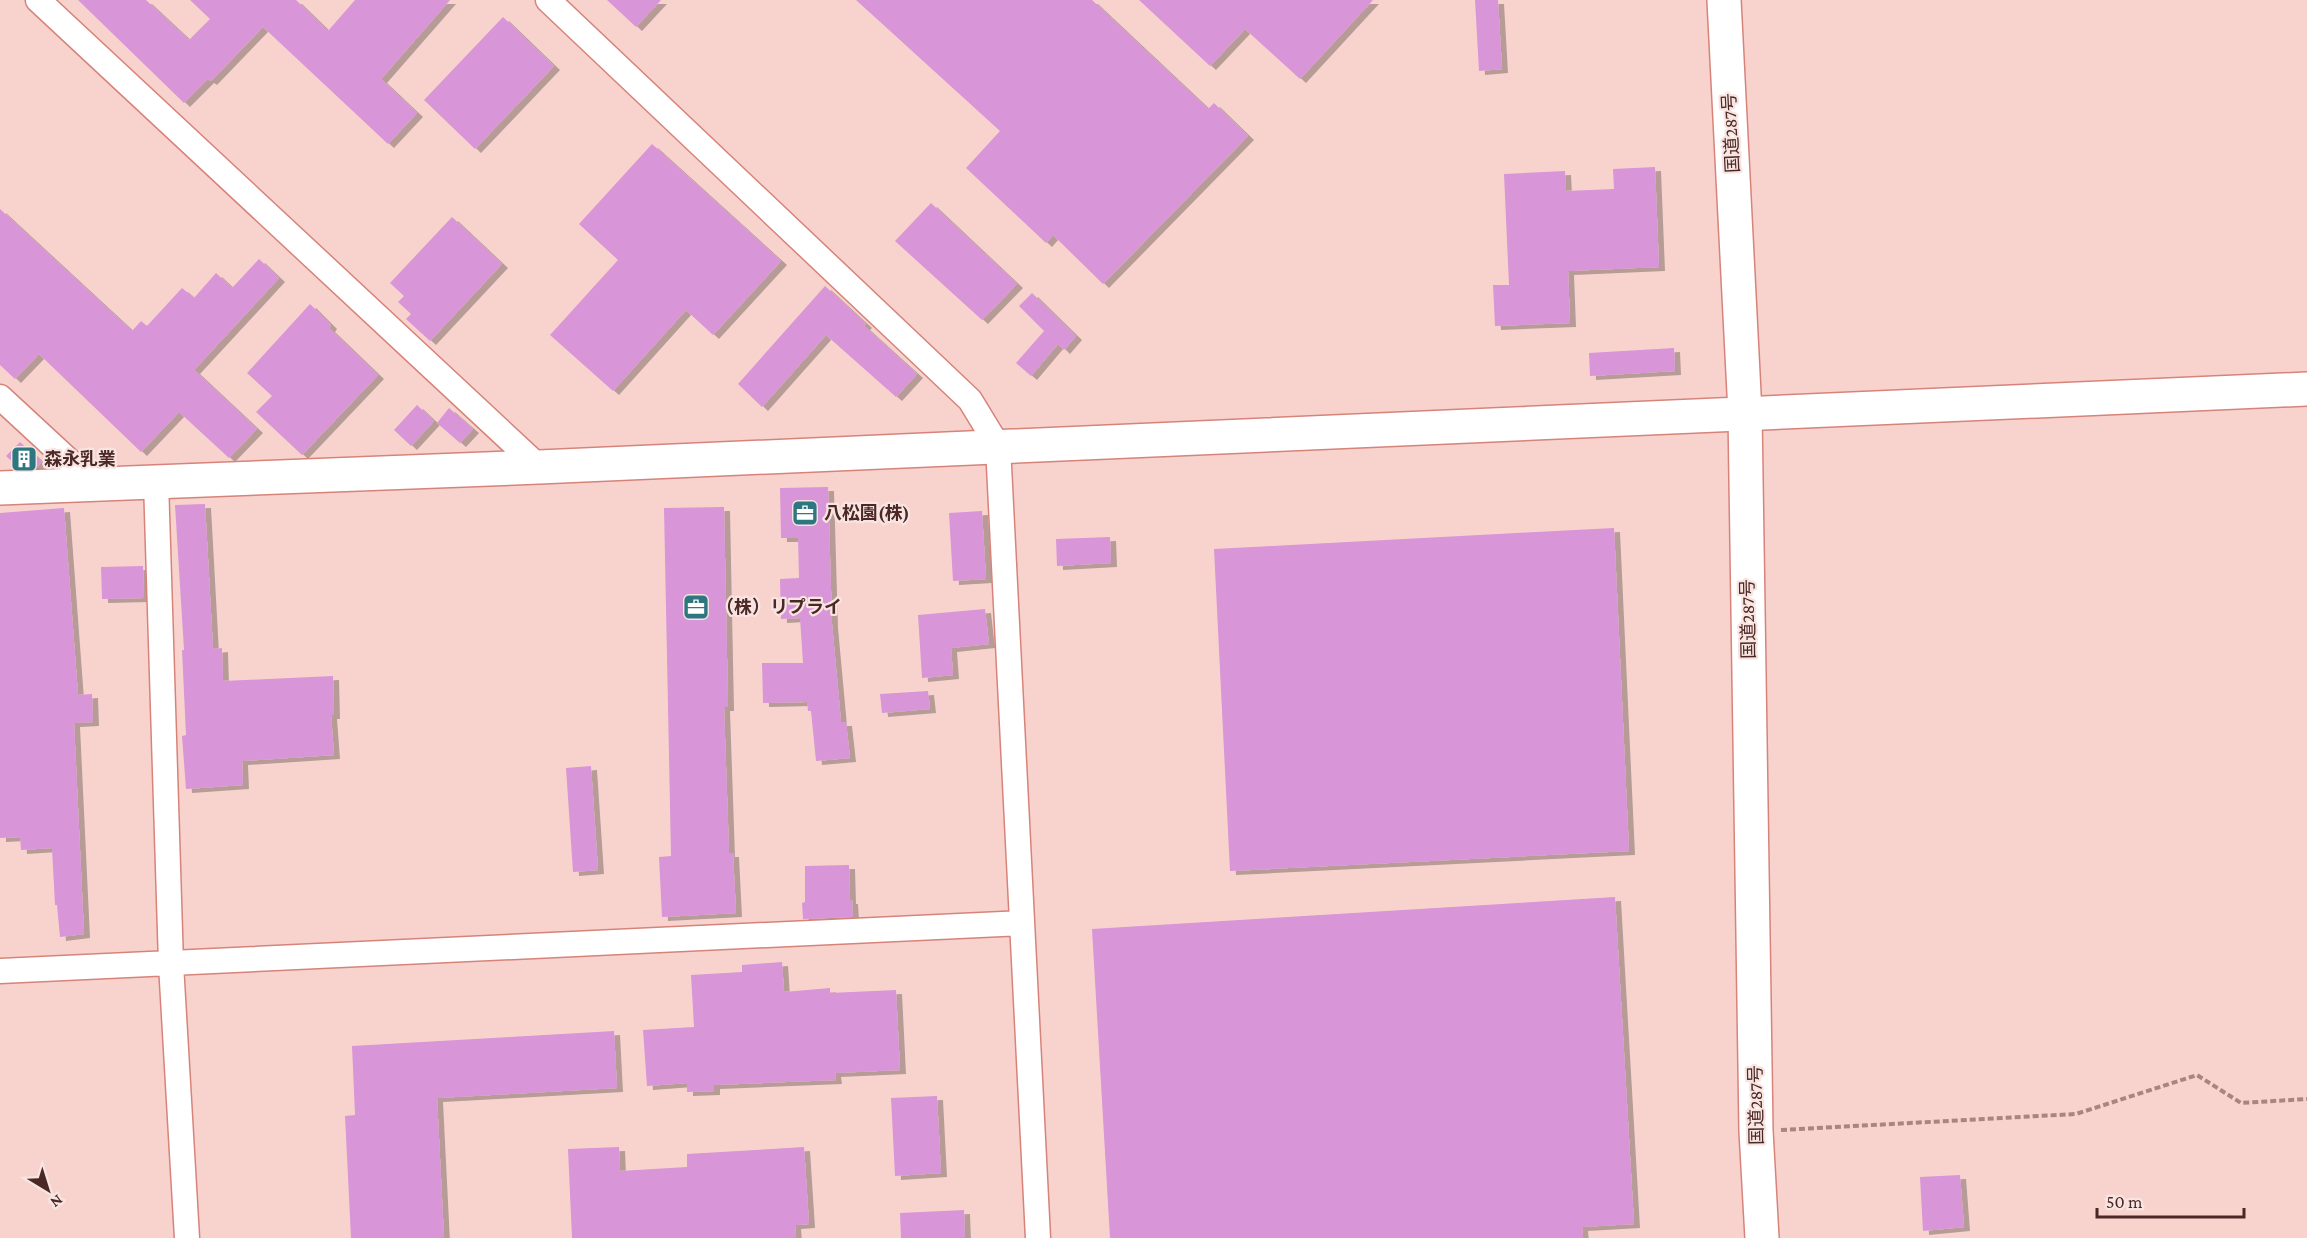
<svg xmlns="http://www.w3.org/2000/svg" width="2307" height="1238" font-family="'Crimson Pro','Noto Sans JP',serif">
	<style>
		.building { fill: #d895d8; filter: url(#shadow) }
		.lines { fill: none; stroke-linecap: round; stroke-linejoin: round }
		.street-casing { stroke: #d7837a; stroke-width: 27 }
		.secondary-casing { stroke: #d7837a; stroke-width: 36 }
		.highway-casing { stroke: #d7837a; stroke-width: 36 }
		.path { stroke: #a98581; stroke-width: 4; stroke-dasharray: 6 3; stroke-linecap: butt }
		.street { stroke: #fff; stroke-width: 24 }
		.secondary { stroke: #fff; stroke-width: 33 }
		.highway { stroke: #fff; stroke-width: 33 }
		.labels { text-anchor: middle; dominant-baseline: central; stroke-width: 4.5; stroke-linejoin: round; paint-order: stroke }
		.street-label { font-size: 18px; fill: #4b2825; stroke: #f8e5e2 }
		.poi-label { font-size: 18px; font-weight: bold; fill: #4b2825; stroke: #f8e5e2; text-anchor: start }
	</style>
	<defs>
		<filter id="shadow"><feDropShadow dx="6" dy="4" stdDeviation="0" flood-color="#0004"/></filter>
	</defs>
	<rect width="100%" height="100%" fill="#f8d3ce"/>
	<path class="building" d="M78 0H146L189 40 210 19 190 0H296L328 31 355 0H450L381 79 417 113 388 144 263 27 211 81 208 79 184 103Z
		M607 0H661L636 27Z
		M856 0H1092L1208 109 1214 103 1248 136 1103 284 1053 235 1046 243 966 168 1000 131Z
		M1139 0H1373L1300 79 1245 29 1210 66Z
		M1475 0H1498L1502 69 1479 71Z
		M503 17 554 66 475 149 424 100Z
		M652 144 781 261 713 335 686 310 613 391 550 335 618 260 579 224Z
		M1655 167 1659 267 1568 271 1570 323 1495 326 1493 285H1509L1504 174 1565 171 1566 191 1614 189 1613 169Z
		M931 203 1017 284 982 320 895 241Z
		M0 209 132 331 141 321 147 326 182 288 194 298 216 273 232 288 259 259 279 278 194 370 257 429 229 458 179 412 141 452 39 354 15 379 0 365Z
		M452 217 502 264 430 341 406 319 411 314 398 302 404 296 390 283Z
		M825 286 866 324 864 326 917 374 896 397 826 335 762 407 738 384Z
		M1032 293 1076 336 1064 350 1058 344 1031 376 1016 363 1044 331 1019 306Z
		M310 304 331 325 329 328 378 375 302 455 256 412 272 396 247 373Z
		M1674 348 1675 371 1590 376 1589 353Z
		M417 405 434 421 411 446 394 430Z
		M449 408 473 429 460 443 437 423Z
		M20 442 42 462 36 468H19L6 456Z
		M828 487 832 624 841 722H846L850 758 816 761 811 711H808L807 702 763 703 762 663H803L800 618 781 619 780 579 799 578 798 538H781L780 488Z
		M205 504 213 649 222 648 223 681 333 676 334 715H331L334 755 242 761 243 785 186 789 182 736 186 735 182 650H184L175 505Z
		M724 507 728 707H724L729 853H733L736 913 662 917 659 857 671 856 664 508Z
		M64 508 78 695 92 694 93 722 74 723 84 934 60 937 57 905H55L52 848 21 850 20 837 0 838V513Z
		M982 511 986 579 953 581 949 513Z
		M1614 528 1629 851 1230 871 1214 549Z
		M1110 537 1111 563 1057 566 1056 539Z
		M143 566 144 598 102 599 101 567Z
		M985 609 989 644 951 648 953 675 922 678 918 615Z
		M928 691 930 709 882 713 880 694Z
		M591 766 598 870 573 872 566 768Z
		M849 865 850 900H852L853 917 803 919 802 903 805 902V866Z
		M1615 897 1634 1224 1582 1227 1583 1238H1110L1092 929Z
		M782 962 784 992 830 988V993L896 990 900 1070 835 1073 836 1080 714 1085V1091L687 1092V1083L647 1086 643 1030 694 1027 691 975 742 972V965Z
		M614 1031 617 1088 437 1098 444 1238H351L345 1116 355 1115 352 1046Z
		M937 1096 941 1173 895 1176 891 1098Z
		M619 1147 620 1171 687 1167V1154L804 1147 809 1224 795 1225 796 1238H572L568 1149Z
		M1960 1175 1964 1227 1923 1231 1920 1177Z
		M964 1210 965 1238H901L900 1213Z"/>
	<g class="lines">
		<defs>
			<path id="street" d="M38 0 539 467
				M548 0 970 400 998 446 1038 1238
				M0 397 93 483
				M156 481 171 964 187 1238
				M0 971 1021 923"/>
			<path id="secondary" d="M0 488 539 467 2307 389"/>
			<path id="highway" d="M1724 0 1745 413 1756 1131 1762 1238"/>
		</defs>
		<use href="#street" class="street-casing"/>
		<use href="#secondary" class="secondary-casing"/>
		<use href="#highway" class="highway-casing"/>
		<path class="path" d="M1781 1130 2076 1114 2197 1075 2241 1103 2307 1099"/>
		<use href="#street" class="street"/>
		<use href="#secondary" class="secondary"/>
		<use href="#highway" class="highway"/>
	</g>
	<defs>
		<symbol id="building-square" viewBox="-11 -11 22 22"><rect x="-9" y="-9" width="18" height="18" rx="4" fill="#2f7780" stroke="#f8e5e2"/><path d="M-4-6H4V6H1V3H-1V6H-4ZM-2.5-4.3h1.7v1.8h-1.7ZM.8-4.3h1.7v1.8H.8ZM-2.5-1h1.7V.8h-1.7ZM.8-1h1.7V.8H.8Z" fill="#fff"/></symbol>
		<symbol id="office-square" viewBox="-11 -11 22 22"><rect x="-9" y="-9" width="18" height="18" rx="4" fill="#2f7780" stroke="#f8e5e2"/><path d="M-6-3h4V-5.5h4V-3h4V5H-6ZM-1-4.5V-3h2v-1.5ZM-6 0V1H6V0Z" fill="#fff"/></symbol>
	</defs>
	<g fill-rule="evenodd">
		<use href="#building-square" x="9" y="444" width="30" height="30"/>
		<use href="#office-square" x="790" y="498" width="30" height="30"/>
		<use href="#office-square" x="681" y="592" width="30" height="30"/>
	</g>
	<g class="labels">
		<g class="street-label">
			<text transform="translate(1731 133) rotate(-93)">国道287号</text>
			<text transform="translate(1748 619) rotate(-91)">国道287号</text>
			<text transform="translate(1756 1105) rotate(-91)">国道287号</text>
		</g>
		<g class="poi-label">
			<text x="44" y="459">森永乳業</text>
			<text x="824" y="513">八松園(株)</text>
			<text x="716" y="607">（株）リプライ</text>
		</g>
	</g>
	<g transform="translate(48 1190) rotate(142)" stroke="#f8e5e2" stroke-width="4.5" paint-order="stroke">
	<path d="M0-4.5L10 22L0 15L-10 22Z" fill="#4b2825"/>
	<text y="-9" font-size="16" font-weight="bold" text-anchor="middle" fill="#4b2825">N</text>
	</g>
	<path d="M2097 1208v9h147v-9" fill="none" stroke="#4b2825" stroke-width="3"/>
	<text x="2106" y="1208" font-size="18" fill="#4b2825" stroke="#f8e5e2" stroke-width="4.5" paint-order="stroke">50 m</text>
</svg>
